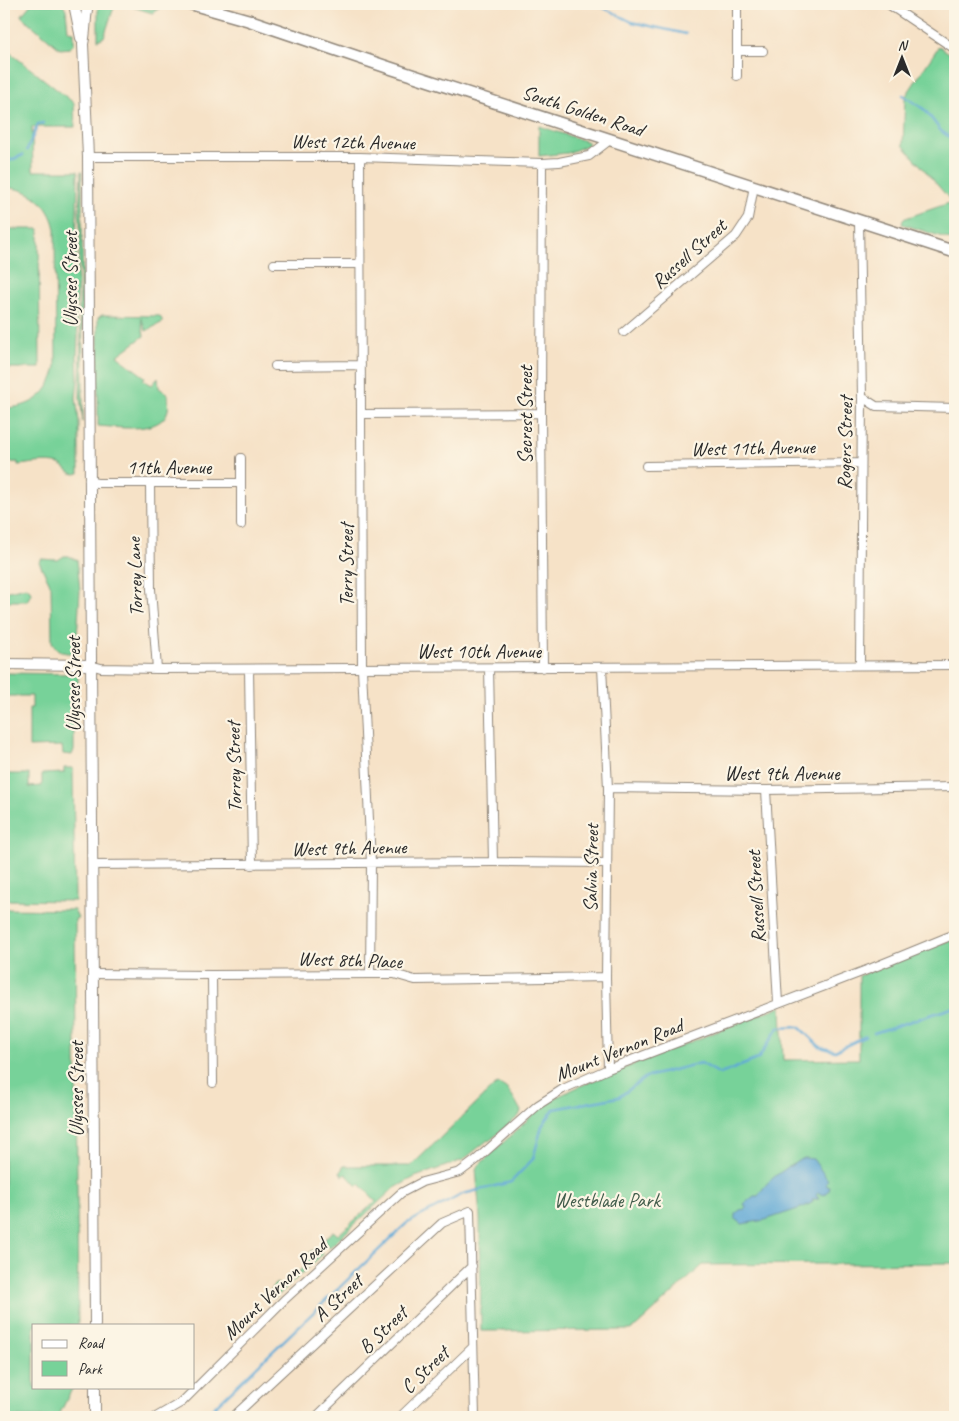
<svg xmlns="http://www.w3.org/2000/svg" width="959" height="1421" font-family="Caveat,sans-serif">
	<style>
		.green { fill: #77d299; stroke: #517e62 }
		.water { fill: #5fa8d6; stroke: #456a80 }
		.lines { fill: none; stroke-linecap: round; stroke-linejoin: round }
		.stream { stroke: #5fa8d6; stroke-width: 2.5 }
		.minor-casing { stroke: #908679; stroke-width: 10 }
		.tertiary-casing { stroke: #908679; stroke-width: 12 }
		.secondary-casing { stroke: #908679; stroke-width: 14 }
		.minor { stroke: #fff; stroke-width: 8 }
		.tertiary { stroke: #fff; stroke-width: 10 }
		.secondary { stroke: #fff; stroke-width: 11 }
		.labels { text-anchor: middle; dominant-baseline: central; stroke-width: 4.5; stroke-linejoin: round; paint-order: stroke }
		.street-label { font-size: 20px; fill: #2b2b2b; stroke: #fcf5e5 }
		.park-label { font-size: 20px; fill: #425d4c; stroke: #fcf5e5 }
	</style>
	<rect width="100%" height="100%" fill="#fcf5e5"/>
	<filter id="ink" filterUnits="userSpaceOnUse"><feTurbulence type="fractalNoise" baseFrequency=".02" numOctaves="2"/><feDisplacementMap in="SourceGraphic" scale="10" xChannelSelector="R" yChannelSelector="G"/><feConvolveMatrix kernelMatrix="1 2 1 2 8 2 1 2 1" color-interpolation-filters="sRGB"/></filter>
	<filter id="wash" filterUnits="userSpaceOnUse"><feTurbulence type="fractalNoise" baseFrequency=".0096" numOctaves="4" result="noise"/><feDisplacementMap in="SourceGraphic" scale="20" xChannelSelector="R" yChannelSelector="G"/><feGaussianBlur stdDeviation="1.12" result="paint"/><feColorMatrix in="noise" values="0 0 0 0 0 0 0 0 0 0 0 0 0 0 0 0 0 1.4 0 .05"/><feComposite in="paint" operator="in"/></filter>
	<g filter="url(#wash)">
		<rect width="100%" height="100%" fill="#f6e2c7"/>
		<path class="green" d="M31 4H63L66 10 68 31 74 32V44L70 48 60 49 21 16Z
			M98 4H135L150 9 160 8 152 13 124 4 118 5 113 10 104 37 98 40Z
			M939 46 955 57V241L902 224 903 219 952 202 903 145 905 97Z
			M4 48 74 103 75 127H32L33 171H78L76 250 78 282 76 315 78 336 77 357 78 379 76 398 79 422V473C69 477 68 467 59 464 47 460 31 464 18 465V462L4 463V408C31 408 51 394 56 366L55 229C50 204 30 187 4 188Z
			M539 126 588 142V145L568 153 539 156Z
			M81 171H82L83 422 80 398 81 334 79 308 81 281 79 263 80 224 79 212Z
			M4 229H39L40 368H4Z
			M102 315 160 316 163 322 146 331 141 318 144 336 117 356 145 377 143 380 152 385 158 378 159 388 168 394C168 399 169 405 168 410 162 435 117 427 98 426V318Z
			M64 556H68L74 559H77L80 591 76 652C66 655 57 652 52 642L51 586 39 562 41 559 58 560Z
			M26 587 30 590 31 594 27 601H4V592Z
			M4 673 78 674V682L74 692V750L72 755 63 754 62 746 29 747V708H32V696H4Z
			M64 768H73L75 901 4 900V774H29V787L42 786V774L64 773Z
			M4 909 74 910 78 918 75 919 78 1325H34V1387H73L58 1417H4Z
			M955 938V1263L703 1265 637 1326 630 1330 481 1331 480 1219 476 1168 538 1110 557 1097 580 1086 781 1006 783 1060 859 1059V976Z
			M498 1084C510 1087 515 1101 521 1111L519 1116 489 1141 488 1140 463 1160 415 1177 393 1189 329 1248 325 1241 326 1237 333 1231 338 1235 376 1201 360 1184 357 1186 346 1174 343 1176 340 1172 344 1166H411L494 1086Z
			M316 1250 323 1254 274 1299 270 1292 272 1287 277 1283 281 1288 307 1264 303 1259 311 1251Z"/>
		<path class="water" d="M804 1158 813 1159 828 1180 826 1182 827 1186 830 1187 829 1191 824 1195 818 1193 816 1195 819 1199H812L813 1202 804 1207 765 1220 742 1224 735 1218V1214L740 1210 745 1209 746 1207 744 1204 754 1196H758C760 1194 760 1192 762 1190 770 1177 791 1165 804 1158Z"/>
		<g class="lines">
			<path class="stream" d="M596 4 632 22 686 34
				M903 95 925 110 941 131 955 141
				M27 150 38 124 43 123
				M4 163 23 155
				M874 1033 955 1007
				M204 1417 407 1223 463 1194 511 1182 533 1159 542 1126 554 1109 619 1097 646 1077 701 1063 720 1074 758 1059 778 1028 799 1027 820 1047 835 1051 866 1036"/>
		</g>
	</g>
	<g filter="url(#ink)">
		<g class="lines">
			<defs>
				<path id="minor" d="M737 4V76
					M888 4 955 49
					M737 51H763
					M88 157H360L542 163 559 162 589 156 611 139
					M360 157 362 669 371 863 370 974
					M542 163 541 413 543 668
					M859 221 862 397 860 665
					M274 264H360
					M624 332 736 236 748 218 754 186
					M275 366 361 365
					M862 397 876 406 955 408
					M361 414 541 413
					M241 458V525
					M646 466 860 463
					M89 479 92 482 97 483H241
					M150 483 151 589 157 669
					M90 665 101 668 157 669 955 665
					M602 667 608 788 606 977 608 1069
					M489 668 493 862
					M249 669 252 865
					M608 788 766 790 955 787
					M766 790 778 1003
					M92 865 493 862 607 863
					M92 974 212 975 370 974H394L415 980 606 977
					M212 975 213 1083
					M156 1417 182 1402 284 1300 401 1193 422 1182 460 1172 476 1160 538 1105 563 1089 608 1069 872 968 955 934
					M233 1417 442 1223 470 1211 475 1417
					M316 1417 472 1266
					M400 1417 473 1347"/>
				<path id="tertiary" d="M74 4 81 38
					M88 4C85 17 86 30 83 44L88 157 95 1325
					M4 664 90 665
					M95 1387V1417"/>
				<path id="secondary" d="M192 4 248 20 390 68 955 252"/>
			</defs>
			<use href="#minor" class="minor-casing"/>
			<use href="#tertiary" class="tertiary-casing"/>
			<use href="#secondary" class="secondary-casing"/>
			<use href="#minor" class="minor"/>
			<use href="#tertiary" class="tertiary"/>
			<use href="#secondary" class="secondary"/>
		</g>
	</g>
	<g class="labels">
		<g class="street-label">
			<text transform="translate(583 111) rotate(18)">South Golden Road</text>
			<text transform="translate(353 142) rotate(1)">West 12th Avenue</text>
			<text transform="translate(689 254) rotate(-42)">Russell Street</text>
			<text transform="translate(70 279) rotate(-90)">Ulysses Street</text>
			<text transform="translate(525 415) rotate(-90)">Secrest Street</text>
			<text transform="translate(845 443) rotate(-89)">Rogers Street</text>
			<text transform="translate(753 448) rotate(-1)">West 11th Avenue</text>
			<text x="169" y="467">11th Avenue</text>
			<text transform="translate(346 565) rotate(-90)">Terry Street</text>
			<text transform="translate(135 577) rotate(-92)">Torrey Lane</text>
			<text x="479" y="651">West 10th Avenue</text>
			<text transform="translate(73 684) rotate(-90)">Ulysses Street</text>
			<text transform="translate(234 767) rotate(-91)">Torrey Street</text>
			<text x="782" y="773">West 9th Avenue</text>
			<text transform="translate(349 848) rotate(-1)">West 9th Avenue</text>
			<text transform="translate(591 868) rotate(-89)">Salvia Street</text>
			<text transform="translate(756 897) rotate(-93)">Russell Street</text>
			<text transform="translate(350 960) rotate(2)">West 8th Place</text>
			<text transform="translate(619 1050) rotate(-22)">Mount Vernon Road</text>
			<text transform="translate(76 1089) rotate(-90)">Ulysses Street</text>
			<text transform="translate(275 1289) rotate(-44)">Mount Vernon Road</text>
			<text transform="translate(338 1298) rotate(-43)">A Street</text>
			<text transform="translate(383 1330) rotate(-44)">B Street</text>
			<text transform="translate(425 1370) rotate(-44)">C Street</text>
		</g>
		<g class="park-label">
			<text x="607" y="1200">Westblade Park</text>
		</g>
	</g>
	<rect width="959" height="1421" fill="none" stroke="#fcf5e5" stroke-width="20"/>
	<rect x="32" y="1324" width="162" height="65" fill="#fcf5e5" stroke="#a8a49b"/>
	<rect x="42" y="1340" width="25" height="8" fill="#ffffff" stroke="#a8a49b"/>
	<text x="78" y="1348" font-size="15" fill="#2b2b2b">Road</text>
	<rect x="42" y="1361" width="25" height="15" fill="#77d299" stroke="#a8a49b"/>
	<text x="78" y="1374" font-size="15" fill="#2b2b2b">Park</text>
	<g transform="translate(902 58)" stroke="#fcf5e5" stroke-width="4" paint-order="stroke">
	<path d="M0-4L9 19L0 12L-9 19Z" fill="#2b2b2b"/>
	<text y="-8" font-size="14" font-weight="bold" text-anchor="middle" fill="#2b2b2b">N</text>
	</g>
</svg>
